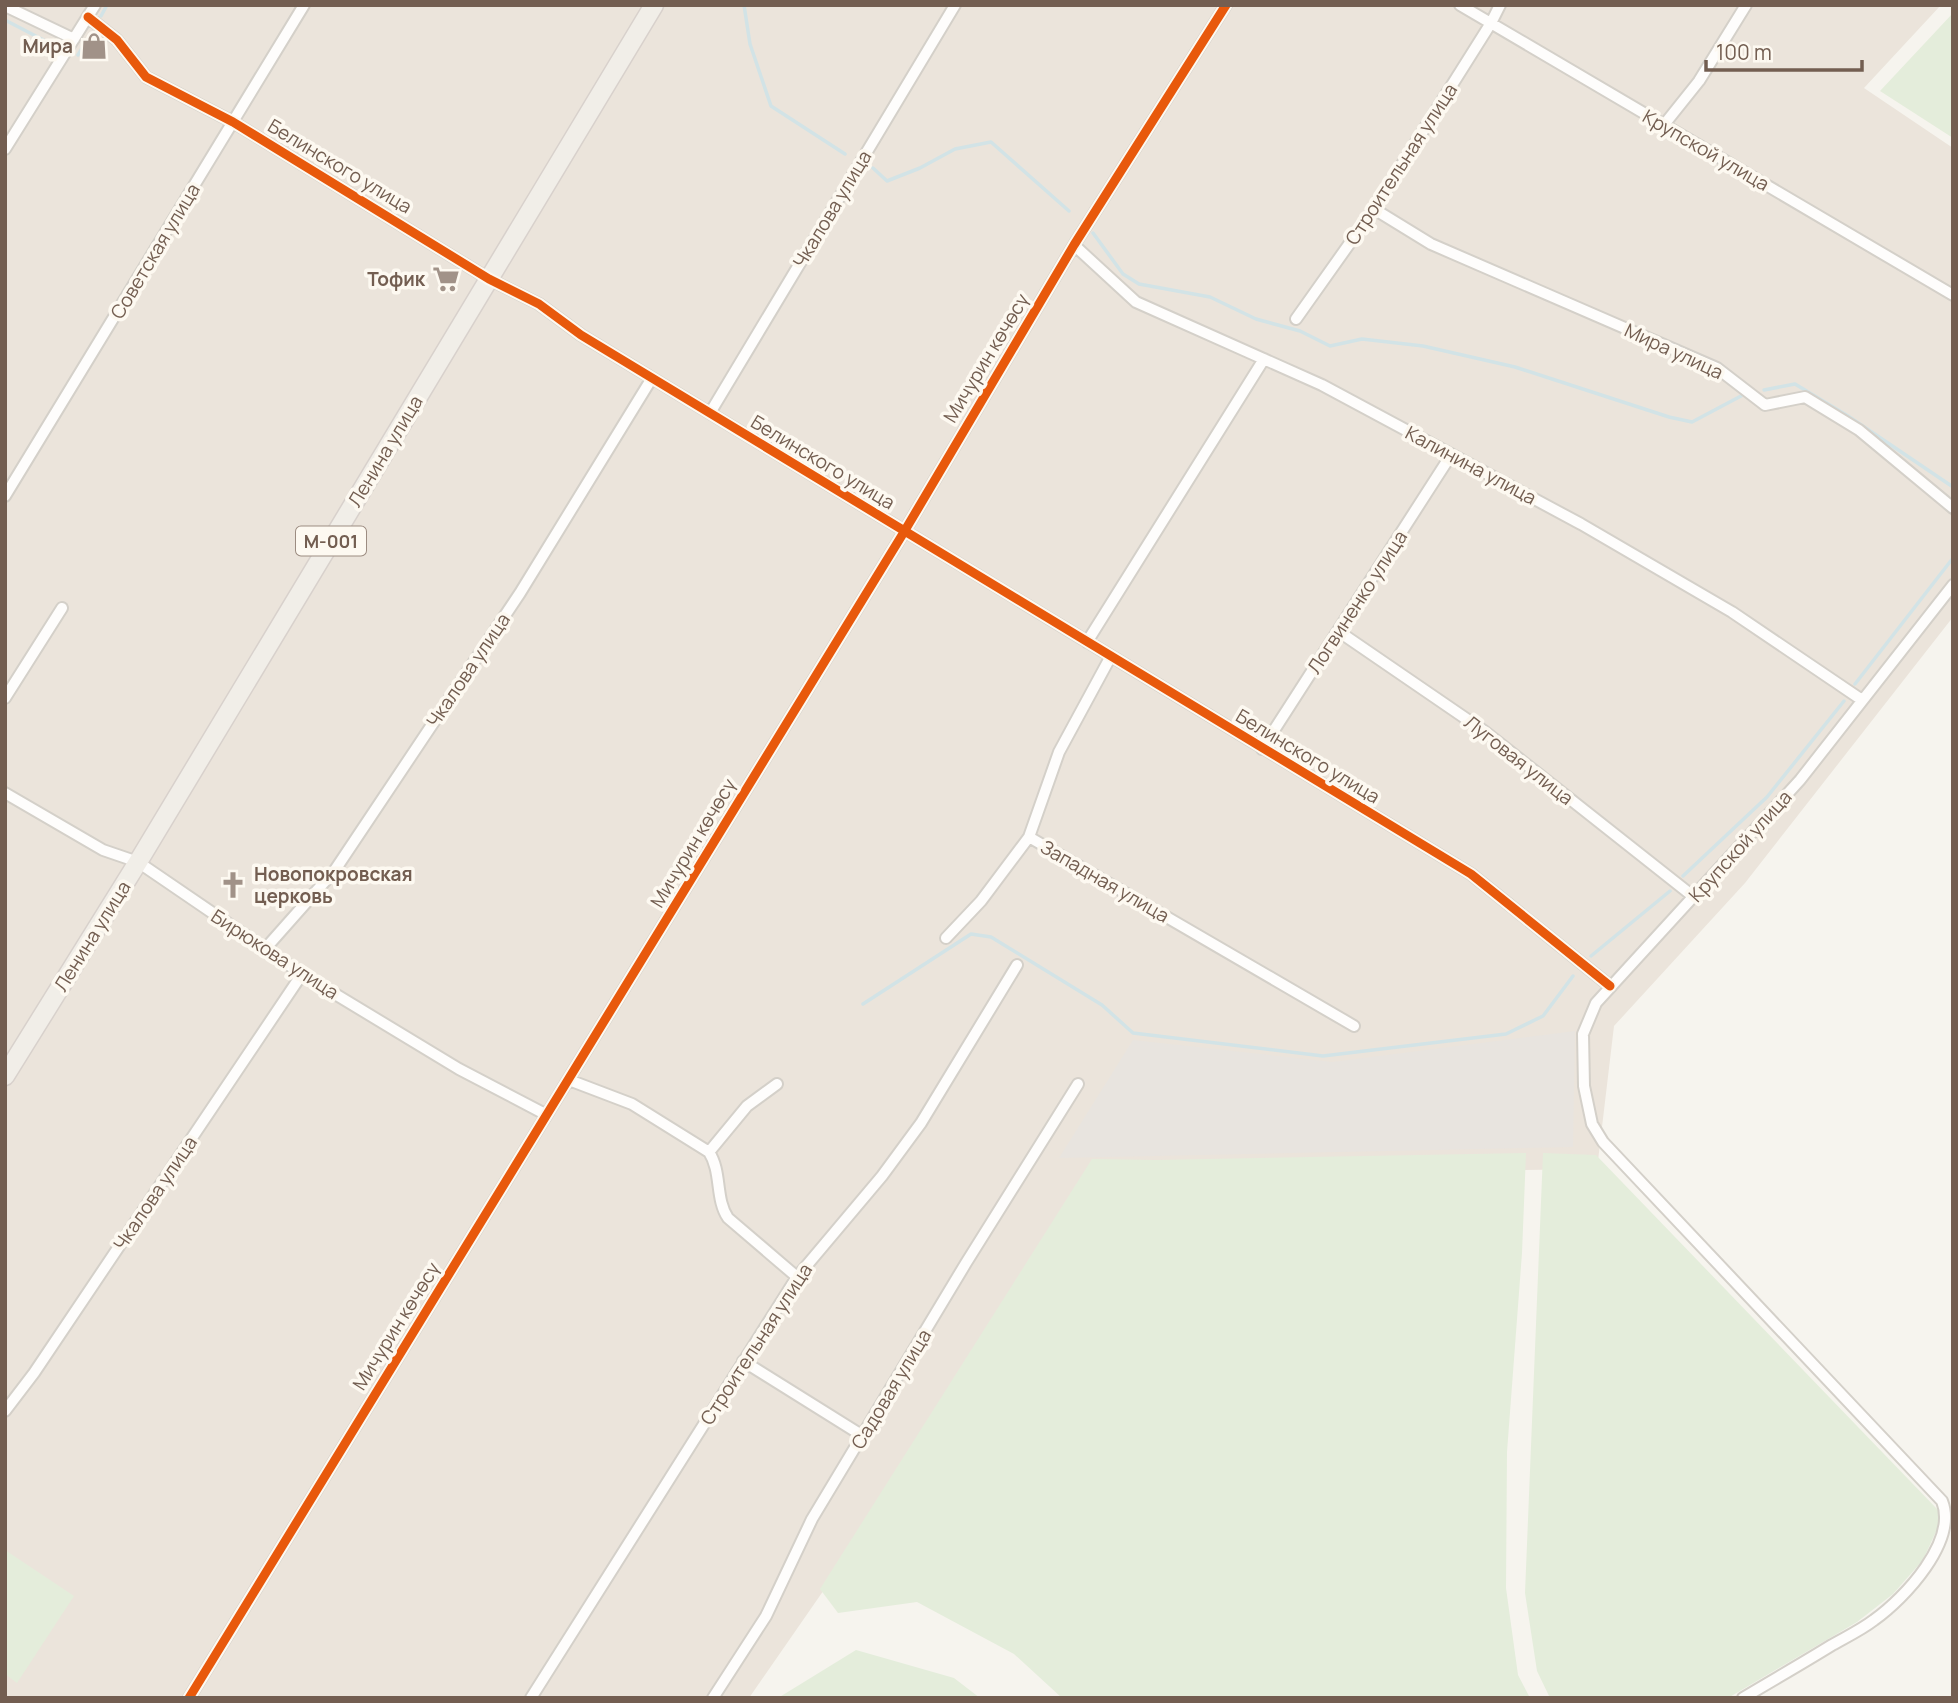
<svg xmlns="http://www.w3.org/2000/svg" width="1958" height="1703" font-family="Manrope,sans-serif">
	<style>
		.residential { fill: #ebe4db }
		.industrial { fill: #e8e4df }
		.green { fill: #e4eddb }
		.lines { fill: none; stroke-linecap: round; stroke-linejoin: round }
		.stream { stroke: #d2e3e6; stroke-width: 3.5 }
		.minor-casing { stroke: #d4d0c9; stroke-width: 14 }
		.primary-casing { stroke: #d8d1cc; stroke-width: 21 }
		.minor { stroke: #fefdfc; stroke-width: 10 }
		.primary { stroke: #f1eee8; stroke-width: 18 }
		.cycleway-casing { stroke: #fdf9f1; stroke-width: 13 }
		.cycleway { stroke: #e8590c; stroke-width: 9 }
		.labels { text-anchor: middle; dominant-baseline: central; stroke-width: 7; stroke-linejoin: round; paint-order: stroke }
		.shield { fill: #fdf9f1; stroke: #9c8c81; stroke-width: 2 }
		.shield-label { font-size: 18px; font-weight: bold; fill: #735e51 }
		.poi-label { font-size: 19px; font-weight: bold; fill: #735e51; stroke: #fdf9f1; text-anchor: end }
		.street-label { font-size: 19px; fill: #735e51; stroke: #fdf9f1 }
	</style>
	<rect width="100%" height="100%" fill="#f6f4ee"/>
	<path class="residential" d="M5 5H1941L1864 88 1953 148V617L1745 883 1614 1026 1597 1169 1303 1173 914 1460 749 1698H5Z"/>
	<path class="industrial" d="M1575 1031 1573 1147 1059 1158 1133 1040 1332 1062Z"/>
	<path class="green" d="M1953 13V138L1880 91Z
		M1526 1153 1522 1253 1507 1452 1506 1588 1518 1675 1530 1698H1062L1014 1654 917 1602 838 1613 820 1589 1092 1159 1156 1160Z
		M1543 1153 1596 1155 1938 1510 1939 1525 1923 1560 1893 1594 1857 1622 1728 1698H1550L1537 1671 1525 1593Z
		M5 1550 74 1596 17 1683 5 1674Z
		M856 1650 954 1678 980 1698H778Z"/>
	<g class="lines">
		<path class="stream" d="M744 5 750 44 771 106 845 154
			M101 16 107 5
			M5 20 53 45
			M78 55 89 37
			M873 168 887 181 920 168 955 149 991 142 1069 211
			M1093 233 1123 274 1139 284 1210 297 1256 319 1300 331 1330 346 1362 339 1423 346 1515 367 1669 417 1692 422 1741 396
			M1764 390 1795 384 1848 416 1953 487
			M1855 684 1953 558
			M1683 876 1767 797 1844 701
			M1591 956 1670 891
			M863 1004 971 934 991 937 1102 1005 1133 1033 1323 1056 1506 1034 1543 1016 1573 976"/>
		<defs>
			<path id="minor" d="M1460 5 1953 295
				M5 6 74 39
				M88 17 117 40 146 77 233 122 489 279 539 304 581 335 1471 874 1610 986
				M1663 126 1699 81 1746 5
				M5 149 95 5
				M1374 209 1431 244 1717 368 1765 405 1805 397 1859 430 1953 508
				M1074 245 1136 302 1322 385 1581 524 1732 612 1862 700
				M1296 319 1374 209 1491 23 1500 5
				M710 413 955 5
				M5 496 304 5
				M1338 631 1484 731 1694 897
				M1087 642 1264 359
				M1111 656 1059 752 1029 837 1354 1026
				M5 698 62 608
				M1262 749 1451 455
				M5 793 103 850 138 862 302 974 459 1069 545 1114
				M946 938 981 901 1029 837
				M265 949 335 870 520 593 652 378
				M569 1080 632 1104 709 1152C722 1172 715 1199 728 1218L797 1277
				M709 1152 747 1106 777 1084
				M743 1361 863 1436
				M5 1411 34 1373 302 974
				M189 1698 904 532 1074 245 1226 5
				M531 1698 797 1277 882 1176 921 1123 1017 965
				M713 1698 766 1616 812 1519 966 1263 1078 1084
				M1743 1698C1773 1680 1803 1663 1832 1645 1846 1637 1861 1630 1874 1620 1905 1598 1958 1541 1942 1501L1603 1142 1592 1124 1584 1086 1583 1034 1596 1003 1800 780 1953 585"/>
			<path id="primary" d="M5 1076 138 862 654 5"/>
		</defs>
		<use href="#minor" class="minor-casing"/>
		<use href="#primary" class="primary-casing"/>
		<use href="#minor" class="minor"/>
		<use href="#primary" class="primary"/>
		<defs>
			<path id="cycleway" d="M88 17 117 40 146 77 233 122 489 279 539 304 581 335 1471 874 1610 986
				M189 1698 904 532 1074 245 1226 5"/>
		</defs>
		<use href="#cycleway" class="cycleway-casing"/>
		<use href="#cycleway" class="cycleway"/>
	</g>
	<defs>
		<symbol id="shop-bare" viewBox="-9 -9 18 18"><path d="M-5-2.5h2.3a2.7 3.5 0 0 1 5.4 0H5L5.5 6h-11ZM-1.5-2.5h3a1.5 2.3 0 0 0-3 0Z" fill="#a19288" stroke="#fdf9f1" stroke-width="2.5" paint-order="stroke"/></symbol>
		<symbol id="supermarket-bare" viewBox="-9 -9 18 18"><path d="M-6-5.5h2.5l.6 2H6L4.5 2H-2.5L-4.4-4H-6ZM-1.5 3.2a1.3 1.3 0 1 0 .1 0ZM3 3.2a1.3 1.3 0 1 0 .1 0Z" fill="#a19288" stroke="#fdf9f1" stroke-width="2.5" paint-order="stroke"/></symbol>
		<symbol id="church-bare" viewBox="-9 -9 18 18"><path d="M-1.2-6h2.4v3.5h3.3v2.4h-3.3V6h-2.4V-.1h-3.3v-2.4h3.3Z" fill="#a19288" stroke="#fdf9f1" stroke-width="2.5" paint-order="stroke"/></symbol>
	</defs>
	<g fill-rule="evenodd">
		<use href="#shop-bare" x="75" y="27" width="38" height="38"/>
		<use href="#supermarket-bare" x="427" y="260" width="38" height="38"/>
		<use href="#church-bare" x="214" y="866" width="38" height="38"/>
	</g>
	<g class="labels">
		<rect class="shield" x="296" y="526.5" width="70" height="29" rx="5"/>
		<g class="shield-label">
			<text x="331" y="541">М-001</text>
		</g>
		<g class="poi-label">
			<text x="73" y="46">Мира</text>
			<text x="425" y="279">Тофик</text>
			<text x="254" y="874" text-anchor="start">Новопокровская<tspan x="254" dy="22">церковь</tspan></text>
		</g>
		<g class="street-label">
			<text transform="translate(1706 150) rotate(30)">Крупской улица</text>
			<text transform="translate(1401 164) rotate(-57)">Строительная улица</text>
			<text transform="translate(340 166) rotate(31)">Белинского улица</text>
			<text transform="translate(832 209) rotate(-59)">Чкалова улица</text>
			<text transform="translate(155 251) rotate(-59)">Советская улица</text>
			<text transform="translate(1674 351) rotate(25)">Мира улица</text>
			<text transform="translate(986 358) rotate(-59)">Мичурин көчөсү</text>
			<text transform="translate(385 451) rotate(-59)">Ленина улица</text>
			<text transform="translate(823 462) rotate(31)">Белинского улица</text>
			<text transform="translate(1471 465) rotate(28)">Калинина улица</text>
			<text transform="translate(1357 602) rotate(-57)">Логвиненко улица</text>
			<text transform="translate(468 670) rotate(-56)">Чкалова улица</text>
			<text transform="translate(1308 756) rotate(31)">Белинского улица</text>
			<text transform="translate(1519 760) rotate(38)">Луговая улица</text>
			<text transform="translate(693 843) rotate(-59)">Мичурин көчөсү</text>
			<text transform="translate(1740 846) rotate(-48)">Крупской улица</text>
			<text transform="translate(1105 881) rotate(30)">Западная улица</text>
			<text transform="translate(92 936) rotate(-58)">Ленина улица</text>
			<text transform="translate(275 954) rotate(33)">Бирюкова улица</text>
			<text transform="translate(155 1193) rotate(-56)">Чкалова улица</text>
			<text transform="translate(396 1326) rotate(-58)">Мичурин көчөсү</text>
			<text transform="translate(756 1344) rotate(-57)">Строительная улица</text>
			<text transform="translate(891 1389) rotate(-59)">Садовая улица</text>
		</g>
	</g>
	<rect width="1958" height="1703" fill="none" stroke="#735e51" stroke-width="14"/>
	<path d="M1706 60v10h156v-10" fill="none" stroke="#735e51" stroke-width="3.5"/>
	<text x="1716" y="60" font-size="21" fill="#735e51" stroke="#fdf9f1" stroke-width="5" paint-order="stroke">100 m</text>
</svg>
